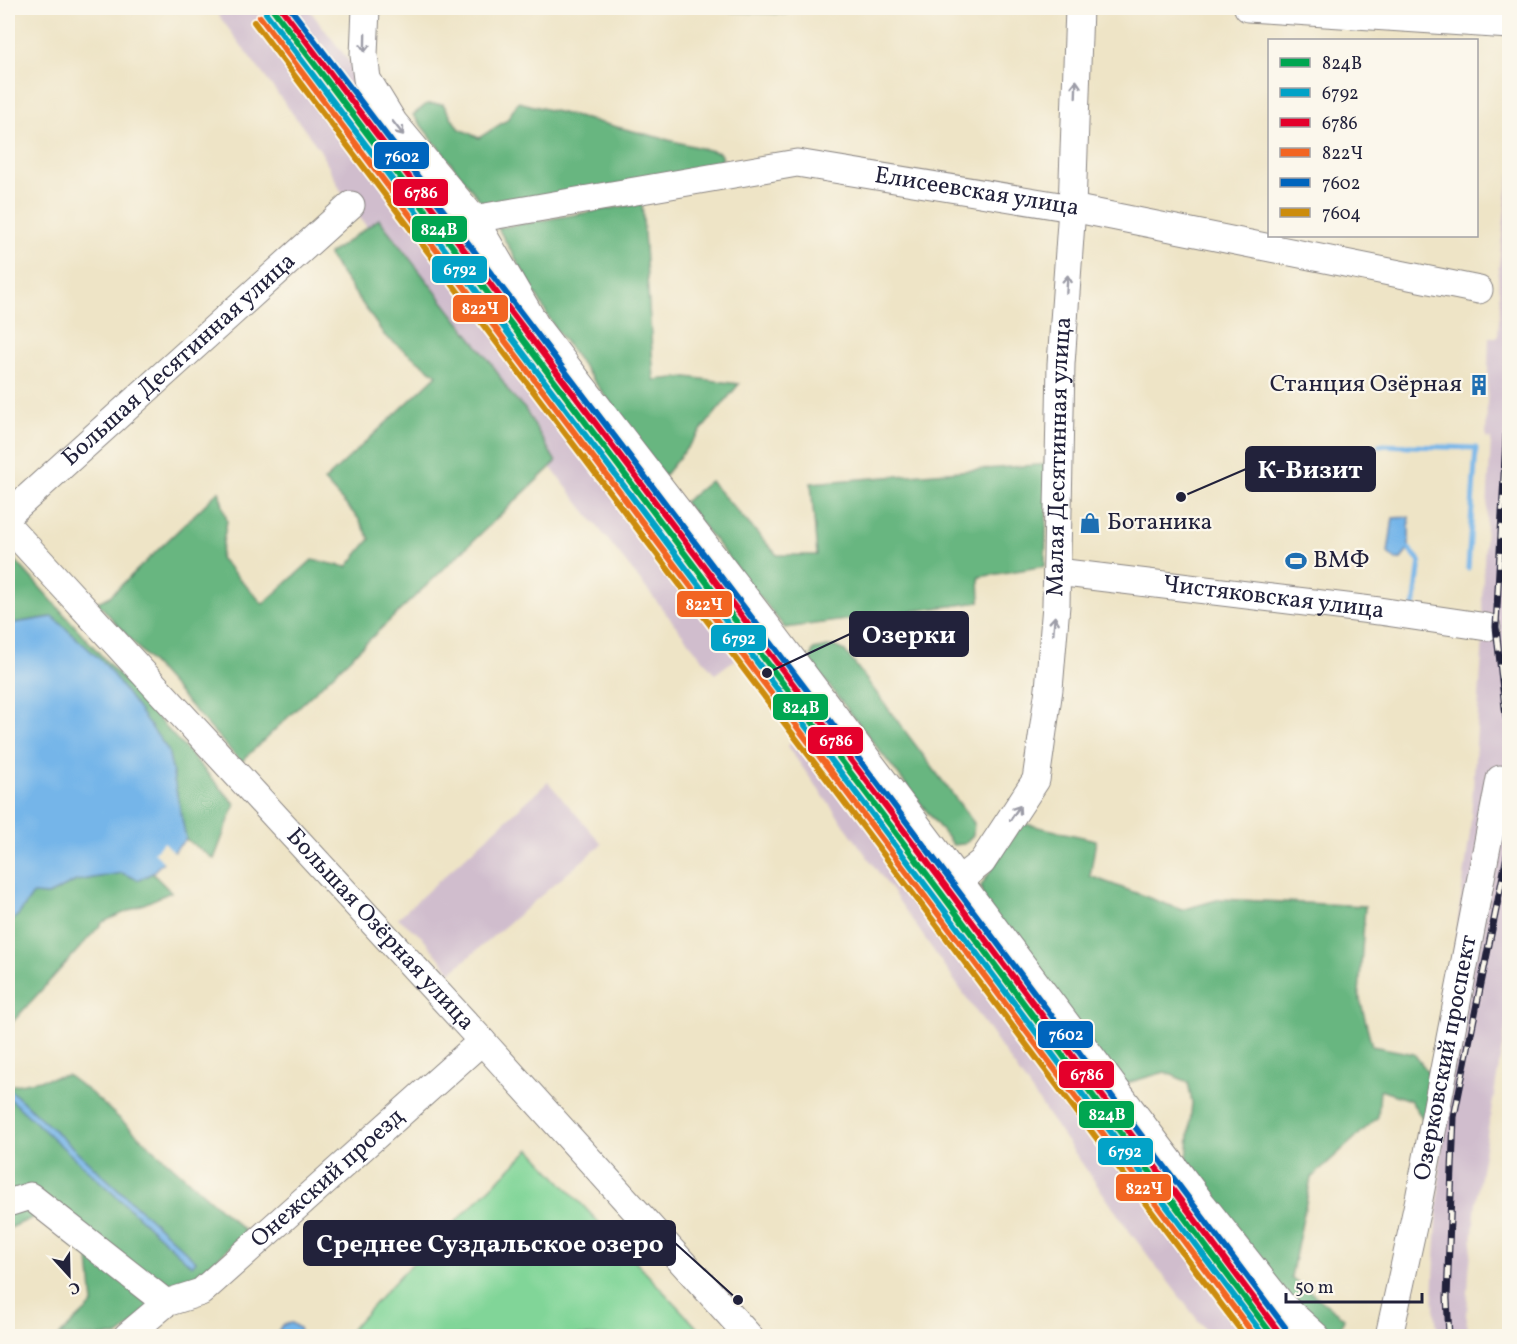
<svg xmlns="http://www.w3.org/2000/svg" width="1517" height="1344" font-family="Vollkorn,serif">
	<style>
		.industrial { fill: #d0bdcd }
		.green { fill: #81d598; stroke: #527c6a; stroke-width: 1.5 }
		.forest { fill: #68b680; stroke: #456c5e; stroke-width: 1.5 }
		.water { fill: #74b5e9; stroke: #4b6c92; stroke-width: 1.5 }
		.pier { fill: #eee4c6 }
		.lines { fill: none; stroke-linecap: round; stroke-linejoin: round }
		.stream { stroke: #74b5e9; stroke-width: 5 }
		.minor-casing { stroke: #888380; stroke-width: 29 }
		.minor { stroke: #fff; stroke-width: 27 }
		.rail-casing { stroke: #22223b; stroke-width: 7 }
		.rail { stroke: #fbf7ec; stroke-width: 4.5; stroke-dasharray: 14; stroke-linecap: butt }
		.rail-1-casing { stroke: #fbf7ec; stroke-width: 10 }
		.rail-2-casing { stroke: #fbf7ec; stroke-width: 10 }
		.rail-3-casing { stroke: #fbf7ec; stroke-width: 10 }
		.rail-4-casing { stroke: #fbf7ec; stroke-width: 10 }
		.rail-5-casing { stroke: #fbf7ec; stroke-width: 10 }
		.rail-6-casing { stroke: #fbf7ec; stroke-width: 10 }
		.rail-1 { stroke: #00a651; stroke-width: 6 }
		.rail-2 { stroke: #02a2c7; stroke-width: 6 }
		.rail-3 { stroke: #e4002b; stroke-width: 6 }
		.rail-4 { stroke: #f26522; stroke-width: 6 }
		.rail-5 { stroke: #0065bd; stroke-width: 6 }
		.rail-6 { stroke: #cc8c0c; stroke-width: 6 }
		.oneway { stroke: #9c9ca7 }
		.labels { text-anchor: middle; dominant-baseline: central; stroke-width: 4.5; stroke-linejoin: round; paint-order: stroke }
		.street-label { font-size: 24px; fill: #22223b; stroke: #fbf7ec }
		.poi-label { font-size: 24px; fill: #22223b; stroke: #fbf7ec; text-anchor: start }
		.leader { fill: none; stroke: #22223b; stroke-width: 2 }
		.callout-dot { fill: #22223b; stroke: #fbf7ec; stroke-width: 2 }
		.callout { fill: #22223b; stroke: #22223b; stroke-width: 2 }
		.callout-label { font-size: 26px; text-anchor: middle; font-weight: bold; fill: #fff }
		.line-badge { stroke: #fbf7ec; stroke-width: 2 }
		.badge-label { font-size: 16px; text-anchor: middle; font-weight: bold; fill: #fff }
	</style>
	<rect width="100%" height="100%" fill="#fbf7ec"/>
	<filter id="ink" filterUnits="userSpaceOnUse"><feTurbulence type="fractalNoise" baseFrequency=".0167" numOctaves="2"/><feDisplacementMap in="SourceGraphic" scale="12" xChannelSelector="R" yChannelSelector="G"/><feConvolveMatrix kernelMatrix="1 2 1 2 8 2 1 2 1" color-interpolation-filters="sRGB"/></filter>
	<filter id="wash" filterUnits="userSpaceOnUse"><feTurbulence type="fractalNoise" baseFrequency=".008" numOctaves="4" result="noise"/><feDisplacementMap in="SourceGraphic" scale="24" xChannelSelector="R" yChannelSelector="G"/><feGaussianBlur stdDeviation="1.35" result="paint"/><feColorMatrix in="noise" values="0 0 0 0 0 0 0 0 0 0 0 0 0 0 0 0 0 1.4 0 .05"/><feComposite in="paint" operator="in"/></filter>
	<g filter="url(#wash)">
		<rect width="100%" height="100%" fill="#eee4c6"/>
		<path class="industrial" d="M213 8H308L362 78 1275 1317 1295 1336H1210L1130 1232 887 884 787 746 799 737 738 657 715 674 687 640 421 303 341 191 320 150Z
			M1509 172 1510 1001 1477 1194 1469 1272 1466 1336H1438L1433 1298 1449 985 1470 833 1483 639 1482 597 1491 439 1486 438 1489 337H1498L1500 306 1498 275Z
			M548 782 602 844 451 972 422 937 398 918Z"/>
		<path class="green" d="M722 8H787V14L722 11Z
			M530 1149 705 1336H345L400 1276Z"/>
		<path class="forest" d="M518 102 720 153 725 167 486 208 413 115 427 104H443L458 128 479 138 507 120Z
			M642 203 654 380 687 377 739 384 664 476 555 328 498 228Z
			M379 219 494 367 509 392 525 409 556 462 241 762 97 602 109 597 219 491 227 521 220 558 263 604 312 560 347 567 370 539 358 518 324 481 437 375 385 336 328 255Z
			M1048 464 1045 566 979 577 980 602 785 628 684 502 710 481 777 555H817L811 483Z
			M8 552 235 804 214 859 186 839 168 750 50 617 8 624Z
			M833 646 845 651 974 823 973 835 964 844 953 845 810 661 813 650Z
			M1021 823 1096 840 1090 876 1182 910 1220 899 1365 906 1359 995 1372 1046 1414 1054 1428 1072 1437 1074 1428 1126 1410 1100 1380 1090 1378 1117 1311 1178 1291 1277 1344 1318 1339 1332 1325 1330 1300 1310 1250 1246 1187 1159 1192 1102 1188 1082 1165 1072 1120 1085 984 904 981 886Z
			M122 873 139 880 152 873 171 892 103 922 8 1027V924L19 914 33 894 48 895 76 881Z
			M67 1075 91 1093 246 1232 193 1281 117 1336H59L93 1304 89 1259 36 1216 8 1229V1097L191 1265 196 1261 8 1088V1086Z"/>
		<path class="water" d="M1409 517V549L1401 559 1396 560 1388 553 1393 518Z
			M53 617 105 664 168 750 186 839 152 873 139 880 122 873 76 881 48 895 33 894 19 914 8 924V624Z
			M8 1088 196 1261 192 1266 8 1097Z
			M291 1323 299 1328 301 1336H278L277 1333 282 1325Z"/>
		<path class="pier" d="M164 842 175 853 165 864 154 852Z"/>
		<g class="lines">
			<path class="stream" d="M1379 445 1476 448 1468 568
				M1409 549 1420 561 1414 608"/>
		</g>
	</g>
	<g filter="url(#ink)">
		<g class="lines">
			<defs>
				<g id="minor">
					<path d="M366 8 364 55 367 79 394 123 474 219 538 329 768 627 1203 1205 1283 1306 1316 1336"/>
					<path d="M1248 8 1510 25"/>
					<path id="s1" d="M474 219 797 163 1072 208 1479 290"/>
					<path id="s2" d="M8 515 351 205"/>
					<path id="s3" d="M8 526 482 1041 749 1336"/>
					<path id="s4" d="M1057 572 1379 611 1487 627"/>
					<path id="s5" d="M959 880 982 862 1036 780 1049 689 1056 605 1061 364 1072 208 1079 8"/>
					<path d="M8 1203 30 1196 166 1303"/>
					<path id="s6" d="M127 1336 166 1303 201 1292 482 1041"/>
					<path id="s7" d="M1389 1336 1419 1199 1500 779"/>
				</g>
			</defs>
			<use href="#minor" class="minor-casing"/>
			<use href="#minor" class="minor"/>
			<defs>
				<path id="rail" d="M1508 734 1496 627 1509 382
					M1449 1336 1447 1298 1454 1117 1510 841"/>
			</defs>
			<use href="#rail" class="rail-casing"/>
			<use href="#rail" class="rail"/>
			<defs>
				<path id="rail-1" d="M272 8 878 809 1273 1336"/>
				<path id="rail-2" d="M266 13 872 814 1264 1336"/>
				<path id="rail-3" d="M281 8 884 804 1279 1332"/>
				<path id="rail-4" d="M260 17 866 818 1255 1336"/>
				<path id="rail-5" d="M290 8 890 800 1285 1327"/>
				<path id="rail-6" d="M254 22 860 823 1245 1336"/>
			</defs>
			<use href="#rail-1" class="rail-1-casing"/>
			<use href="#rail-2" class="rail-2-casing"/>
			<use href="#rail-3" class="rail-3-casing"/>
			<use href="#rail-4" class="rail-4-casing"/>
			<use href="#rail-5" class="rail-5-casing"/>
			<use href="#rail-6" class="rail-6-casing"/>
			<use href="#rail-1" class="rail-1"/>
			<use href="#rail-2" class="rail-2"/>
			<use href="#rail-3" class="rail-3"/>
			<use href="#rail-4" class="rail-4"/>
			<use href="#rail-5" class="rail-5"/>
			<use href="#rail-6" class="rail-6"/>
		</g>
		<defs><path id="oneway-shaft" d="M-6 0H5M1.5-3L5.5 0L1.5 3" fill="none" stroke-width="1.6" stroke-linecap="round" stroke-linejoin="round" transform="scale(1.5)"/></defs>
		<g class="oneway">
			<use href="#oneway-shaft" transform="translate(365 43) rotate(91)"/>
			<use href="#oneway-shaft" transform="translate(1076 89) rotate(-88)"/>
			<use href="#oneway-shaft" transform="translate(398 128) rotate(52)"/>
			<use href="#oneway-shaft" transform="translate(1067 284) rotate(-86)"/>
			<use href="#oneway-shaft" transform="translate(1054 625) rotate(-85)"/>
			<use href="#oneway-shaft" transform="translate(1015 813) rotate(-56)"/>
		</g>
	</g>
	<defs>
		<symbol id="building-bare" viewBox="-9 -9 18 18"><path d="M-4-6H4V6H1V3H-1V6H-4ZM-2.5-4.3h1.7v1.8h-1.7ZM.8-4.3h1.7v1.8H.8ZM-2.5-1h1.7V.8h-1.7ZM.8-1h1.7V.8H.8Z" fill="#1f6fb2" stroke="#fbf7ec" stroke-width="2.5" paint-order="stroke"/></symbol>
		<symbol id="shop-bare" viewBox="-9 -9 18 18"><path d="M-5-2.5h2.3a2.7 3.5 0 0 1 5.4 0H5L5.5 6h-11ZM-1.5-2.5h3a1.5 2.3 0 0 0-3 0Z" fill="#1f6fb2" stroke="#fbf7ec" stroke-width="2.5" paint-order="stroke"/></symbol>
		<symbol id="stadium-bare" viewBox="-9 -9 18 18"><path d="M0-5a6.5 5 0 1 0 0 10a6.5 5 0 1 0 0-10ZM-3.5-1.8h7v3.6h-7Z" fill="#1f6fb2" stroke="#fbf7ec" stroke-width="2.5" paint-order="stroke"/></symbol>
	</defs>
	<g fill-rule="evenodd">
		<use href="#building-bare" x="1464" y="370" width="30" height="30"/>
		<use href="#shop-bare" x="1075" y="508" width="30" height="30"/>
		<use href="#stadium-bare" x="1281" y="546" width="30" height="30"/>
	</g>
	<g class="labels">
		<g class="street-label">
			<text stroke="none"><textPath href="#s1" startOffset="510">Елисеевская улица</textPath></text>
			<text stroke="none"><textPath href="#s2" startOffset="231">Большая Десятинная улица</textPath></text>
			<text stroke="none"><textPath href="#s5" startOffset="452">Малая Десятинная улица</textPath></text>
			<text stroke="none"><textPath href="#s4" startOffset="218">Чистяковская улица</textPath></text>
			<text stroke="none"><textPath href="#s3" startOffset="549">Большая Озёрная улица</textPath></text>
			<text stroke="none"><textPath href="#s7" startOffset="284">Озерковский проспект</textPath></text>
			<text stroke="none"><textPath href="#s6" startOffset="258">Онежский проезд</textPath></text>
		</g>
		<g class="poi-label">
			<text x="1462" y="385" text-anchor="end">Станция Озёрная</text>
			<text x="1107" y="523">Ботаника</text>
			<text x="1313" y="561">ВМФ</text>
		</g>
	</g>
	<path class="leader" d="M1181 497L1246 469M767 673L850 634M738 1300L675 1243"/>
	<g class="callout-dot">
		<circle cx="1181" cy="497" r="6"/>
		<circle cx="767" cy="673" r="6"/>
		<circle cx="738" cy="1300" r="6"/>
	</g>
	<g class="callout">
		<rect x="1246" y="447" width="129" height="44" rx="6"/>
		<rect x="850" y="612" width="118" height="44" rx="6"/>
		<rect x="304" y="1221" width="371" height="44" rx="6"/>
	</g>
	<g class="callout-label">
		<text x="1310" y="478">К-Визит</text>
		<text x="909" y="643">Озерки</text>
		<text x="490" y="1252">Среднее Суздальское озеро</text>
	</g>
	<g class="line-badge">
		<rect x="373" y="141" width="57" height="29" rx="6" fill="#0065bd"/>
		<rect x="392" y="178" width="57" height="29" rx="6" fill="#e4002b"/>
		<rect x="411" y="215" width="57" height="28" rx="6" fill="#00a651"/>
		<rect x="431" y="255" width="57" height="29" rx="6" fill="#02a2c7"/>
		<rect x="452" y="294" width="57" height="29" rx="6" fill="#f26522"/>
		<rect x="676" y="590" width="57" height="28" rx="6" fill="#f26522"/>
		<rect x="710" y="624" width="57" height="28" rx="6" fill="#02a2c7"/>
		<rect x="772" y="693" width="57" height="28" rx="6" fill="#00a651"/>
		<rect x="807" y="726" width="57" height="29" rx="6" fill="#e4002b"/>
		<rect x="1037" y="1020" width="57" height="29" rx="6" fill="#0065bd"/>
		<rect x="1058" y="1060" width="57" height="29" rx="6" fill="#e4002b"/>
		<rect x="1078" y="1100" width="57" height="29" rx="6" fill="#00a651"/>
		<rect x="1097" y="1137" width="57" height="29" rx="6" fill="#02a2c7"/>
		<rect x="1115" y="1173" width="57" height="29" rx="6" fill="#f26522"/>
	</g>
	<g class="badge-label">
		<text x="402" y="162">7602</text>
		<text x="421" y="198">6786</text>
		<text x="439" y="235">824В</text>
		<text x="460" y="275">6792</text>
		<text x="480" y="314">822Ч</text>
		<text x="704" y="610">822Ч</text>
		<text x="739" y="644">6792</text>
		<text x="801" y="713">824В</text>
		<text x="836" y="746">6786</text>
		<text x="1066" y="1040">7602</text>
		<text x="1087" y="1080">6786</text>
		<text x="1107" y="1120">824В</text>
		<text x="1125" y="1157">6792</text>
		<text x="1144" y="1194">822Ч</text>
	</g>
	<rect width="1517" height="1344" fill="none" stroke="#fbf7ec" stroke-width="30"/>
	<rect x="1268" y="39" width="210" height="198" fill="#fbf7ec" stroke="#a4a2a5" stroke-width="1.5"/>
	<rect x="1280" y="58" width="30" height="9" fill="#00a651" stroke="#a4a2a5" stroke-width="1.5"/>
	<text x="1322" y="69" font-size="18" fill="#22223b">824В</text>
	<rect x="1280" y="88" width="30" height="9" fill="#02a2c7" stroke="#a4a2a5" stroke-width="1.5"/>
	<text x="1322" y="99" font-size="18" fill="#22223b">6792</text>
	<rect x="1280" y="118" width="30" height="9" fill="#e4002b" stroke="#a4a2a5" stroke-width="1.5"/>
	<text x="1322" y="129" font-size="18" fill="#22223b">6786</text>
	<rect x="1280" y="148" width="30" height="9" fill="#f26522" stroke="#a4a2a5" stroke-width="1.5"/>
	<text x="1322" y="159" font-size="18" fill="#22223b">822Ч</text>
	<rect x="1280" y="178" width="30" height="9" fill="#0065bd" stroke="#a4a2a5" stroke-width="1.5"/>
	<text x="1322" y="189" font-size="18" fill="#22223b">7602</text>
	<rect x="1280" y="208" width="30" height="9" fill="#cc8c0c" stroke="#a4a2a5" stroke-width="1.5"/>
	<text x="1322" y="219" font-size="18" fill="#22223b">7604</text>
	<g transform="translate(69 1275) rotate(158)" stroke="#fbf7ec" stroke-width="4.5" paint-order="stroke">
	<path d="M0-4.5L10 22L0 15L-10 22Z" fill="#22223b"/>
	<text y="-9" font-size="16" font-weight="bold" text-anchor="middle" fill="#22223b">С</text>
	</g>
	<path d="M1286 1293v9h136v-9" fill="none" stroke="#22223b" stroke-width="3"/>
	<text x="1295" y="1293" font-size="18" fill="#22223b" stroke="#fbf7ec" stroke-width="4.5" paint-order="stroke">50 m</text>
</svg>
